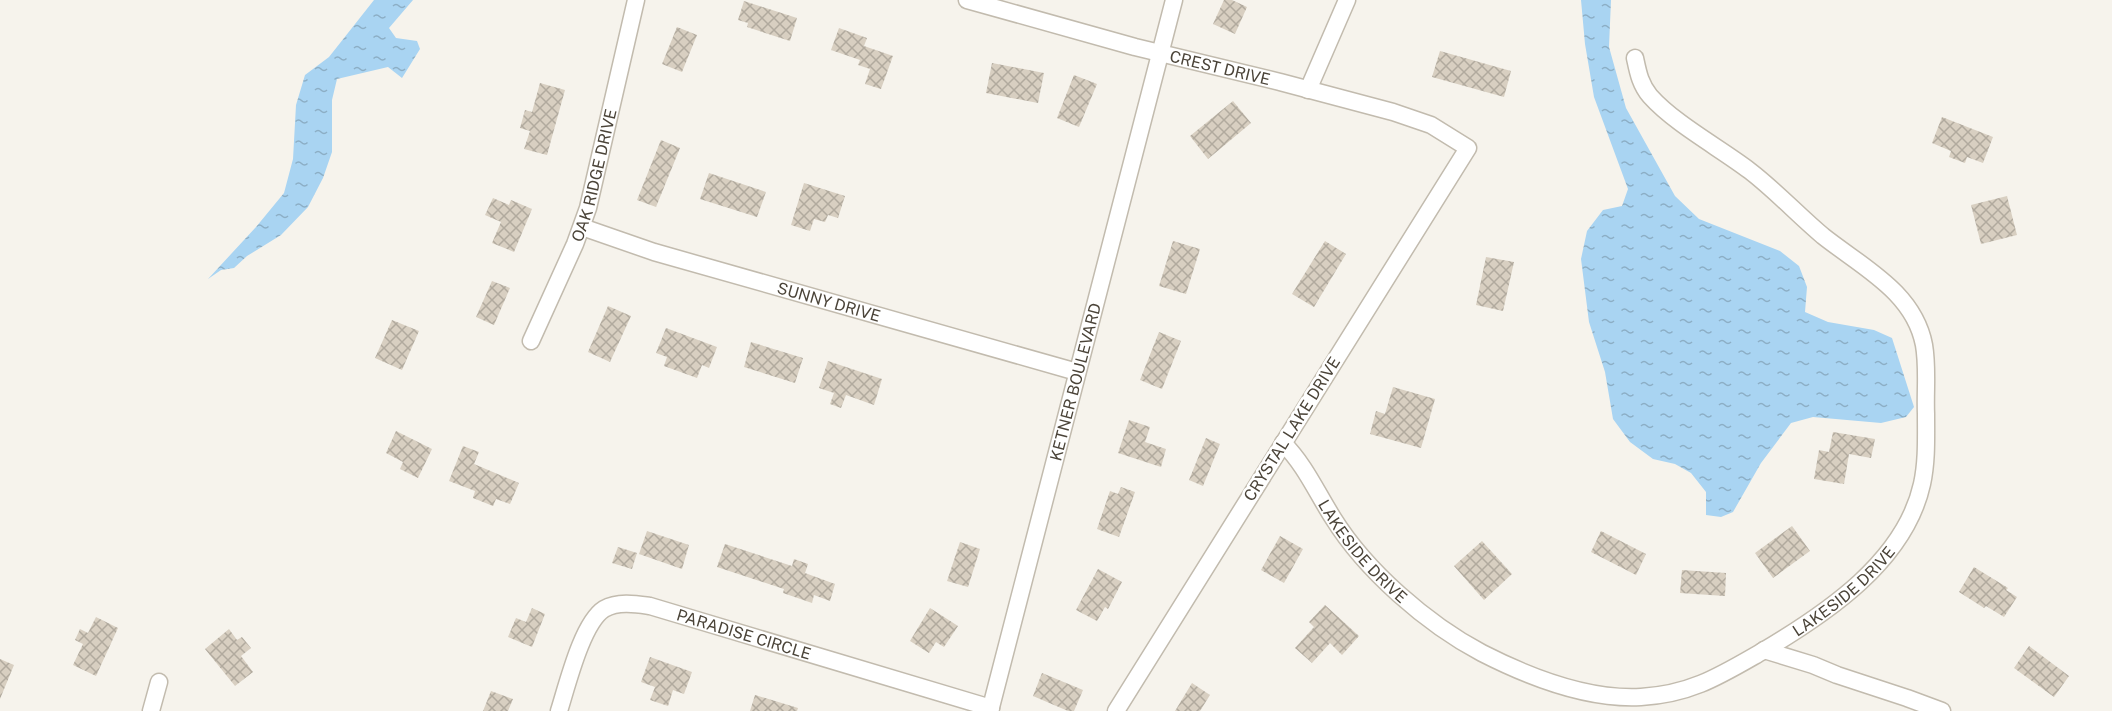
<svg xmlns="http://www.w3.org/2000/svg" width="2112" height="711" font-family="'Public Sans',sans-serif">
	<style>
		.water { fill: url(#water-ripples) }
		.building { fill: url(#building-cross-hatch) }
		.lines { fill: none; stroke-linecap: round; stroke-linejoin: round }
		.street-casing { stroke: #c2bbae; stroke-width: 19 }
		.street { stroke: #fff; stroke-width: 16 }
		.labels { text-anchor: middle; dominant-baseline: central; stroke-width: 5; stroke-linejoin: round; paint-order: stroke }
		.street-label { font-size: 16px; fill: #4b4439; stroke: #fff }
	</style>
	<defs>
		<pattern id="water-ripples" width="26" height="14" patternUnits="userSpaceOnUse" patternTransform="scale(1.5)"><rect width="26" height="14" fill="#a9d4f2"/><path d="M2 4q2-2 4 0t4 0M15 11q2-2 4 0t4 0" fill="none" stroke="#8caec5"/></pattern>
		<pattern id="building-cross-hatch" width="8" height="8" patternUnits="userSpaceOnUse" patternTransform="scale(1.5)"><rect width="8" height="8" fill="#d8cfc1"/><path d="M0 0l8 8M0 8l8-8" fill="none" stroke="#b1aa9e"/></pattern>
	</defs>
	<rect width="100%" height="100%" fill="#f6f3ec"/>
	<path class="water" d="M374 0H413L389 28 396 38 417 41 420 49 402 78 388 67 337 79 332 100V152L323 178 308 207 281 235 247 256 234 268 221 270 208 279 256 227 284 193 293 159 296 105 305 75 329 57Z
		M1581 0H1611L1609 47 1626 108 1675 196 1699 219 1780 251 1799 266 1807 287 1805 312 1828 322 1874 330 1892 338 1914 407 1906 417 1881 423 1813 417 1791 423 1761 463 1733 512 1721 517 1706 515V492L1691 473 1675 464 1653 459 1630 442 1613 419 1605 372 1589 322 1581 259 1587 231 1603 210 1622 206 1628 189 1594 97 1585 44Z"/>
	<path class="building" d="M1224 0H1232L1247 7 1235 34 1213 24Z
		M744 1 797 18 790 41 747 27 748 23 738 20Z
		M677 27 697 35 682 72 662 64Z
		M839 28 867 38 864 46 893 56 881 89 865 84 870 69 858 65 860 60 831 50Z
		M1440 51 1511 71 1504 97 1432 77Z
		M992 63 1044 73 1038 103 986 93Z
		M1074 75 1097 84 1079 127 1057 118Z
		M540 83 565 90 547 155 524 149 530 131 520 128 525 110 532 112Z
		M1233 101 1251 123 1208 159 1190 136Z
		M1942 117 1993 137 1983 163 1967 157 1965 163 1949 157 1951 151 1932 143Z
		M661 140 680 148 656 207 637 200Z
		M709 173 766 192 757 217 700 199Z
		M804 183 845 196 838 218 828 215 825 222 814 219 810 231 791 225Z
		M2007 196 2017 235 1981 244 1971 205Z
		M493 198 509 205 511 200 532 209 514 252 492 243 501 222 485 215Z
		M1173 241 1200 249 1186 294 1159 286Z
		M1325 241 1346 254 1314 307 1292 294Z
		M1486 257 1514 262 1503 311 1476 305Z
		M492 281 510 288 494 325 476 317Z
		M608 306 631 316 610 362 588 352Z
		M392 320 419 331 402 370 375 358Z
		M666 328 717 347 709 368 702 365 697 378 664 366 667 357 656 353Z
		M1159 332 1181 341 1162 389 1140 380Z
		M751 342 803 358 795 383 744 367Z
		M828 361 882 379 874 405 846 395 841 408 830 404 834 393 819 388Z
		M1393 387 1435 399 1421 448 1370 434 1376 411 1385 414Z
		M1129 420 1150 427 1145 442 1166 449 1161 467 1118 453Z
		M396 431 432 449 418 478 400 469 403 462 386 453Z
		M1833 432 1875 439 1871 458 1849 454 1844 484 1814 479 1819 450 1829 452Z
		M1206 438 1220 444 1203 486 1189 480Z
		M463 446 479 452 474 464 519 483 510 504 496 499 493 506 473 498 475 491 449 481Z
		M1121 487 1135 492 1119 537 1097 529 1110 491 1118 494Z
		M1792 526 1810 551 1773 578 1755 553Z
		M647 531 689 545 682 569 639 554Z
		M1601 531 1646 554 1636 575 1591 552Z
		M1280 536 1303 549 1284 583 1261 570Z
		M1482 541 1512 574 1484 600 1454 566Z
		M960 542 980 549 968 587 947 581Z
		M725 544 792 566 794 559 808 564 805 573 835 584 830 601 814 595 812 603 783 593 784 589 717 567Z
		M618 547 637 553 632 569 612 563Z
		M1974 567 2008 588 2006 590 2017 597 2004 617 1986 606 1984 608 1959 592Z
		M1098 569 1122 582 1108 609 1105 607 1097 621 1076 610Z
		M1682 570 1726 573 1725 596 1680 593Z
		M1325 605 1359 636 1342 655 1330 643 1312 663 1295 648 1314 627 1309 622Z
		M532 608 545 614 532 647 508 637 516 618 526 622Z
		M930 608 958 626 944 647 936 642 929 653 910 641Z
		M96 617 118 628 96 676 73 665 83 644 75 640 80 629 88 633Z
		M229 629 237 640 242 637 251 648 241 656 253 672 235 686 205 649Z
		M2029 646 2069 676 2054 697 2014 668Z
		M650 657 692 672 684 694 673 690 668 706 650 700 655 687 641 682Z
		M0 659 14 665 0 699Z
		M1042 673 1083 690 1074 711H1068L1033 696Z
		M1192 683 1210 695 1200 711H1175Z
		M491 691 513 699 508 711H483Z
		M755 695 798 708 797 711H750Z"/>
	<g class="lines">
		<defs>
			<g id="street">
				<path id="s1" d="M967 0 1135 47 1280 82 1393 112 1431 125 1468 148 1116 711"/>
				<path d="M1308 90 1347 0"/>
				<path id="s2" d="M582 227 654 252 1077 372"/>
				<path id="s3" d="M531 341 575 244 588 208 636 0"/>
				<path id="s4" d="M1283 443C1305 465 1317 493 1333 518 1366 571 1427 624 1482 653 1529 677 1587 700 1641 697 1692 694 1721 675 1763 651 1827 613 1905 561 1922 484 1927 461 1926 438 1926 414 1925 391 1928 368 1924 345 1914 292 1862 267 1823 236 1798 215 1776 191 1750 171 1720 148 1675 124 1650 96 1640 84 1638 72 1635 58"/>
				<path d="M1764 650 1813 665 1837 675 1907 698 1942 711"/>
				<path d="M151 711 159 682"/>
				<path id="s5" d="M559 711C567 686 582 623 604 609 618 601 636 604 650 606L991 708"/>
				<path id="s6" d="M990 711 1174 0"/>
			</g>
		</defs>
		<use href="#street" class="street-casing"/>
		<use href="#street" class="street"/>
	</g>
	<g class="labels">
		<g class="street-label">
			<text stroke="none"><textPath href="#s1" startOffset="262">CREST DRIVE</textPath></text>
			<text stroke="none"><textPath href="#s3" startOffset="178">OAK RIDGE DRIVE</textPath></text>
			<text stroke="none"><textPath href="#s2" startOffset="258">SUNNY DRIVE</textPath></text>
			<text stroke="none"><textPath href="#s6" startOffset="340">KETNER BOULEVARD</textPath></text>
			<text transform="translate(1292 429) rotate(-58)">CRYSTAL LAKE DRIVE</text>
			<text stroke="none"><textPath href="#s4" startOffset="135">LAKESIDE DRIVE</textPath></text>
			<text stroke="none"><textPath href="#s4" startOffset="693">LAKESIDE DRIVE</textPath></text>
			<text stroke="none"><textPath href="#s5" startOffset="258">PARADISE CIRCLE</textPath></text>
		</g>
	</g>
</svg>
